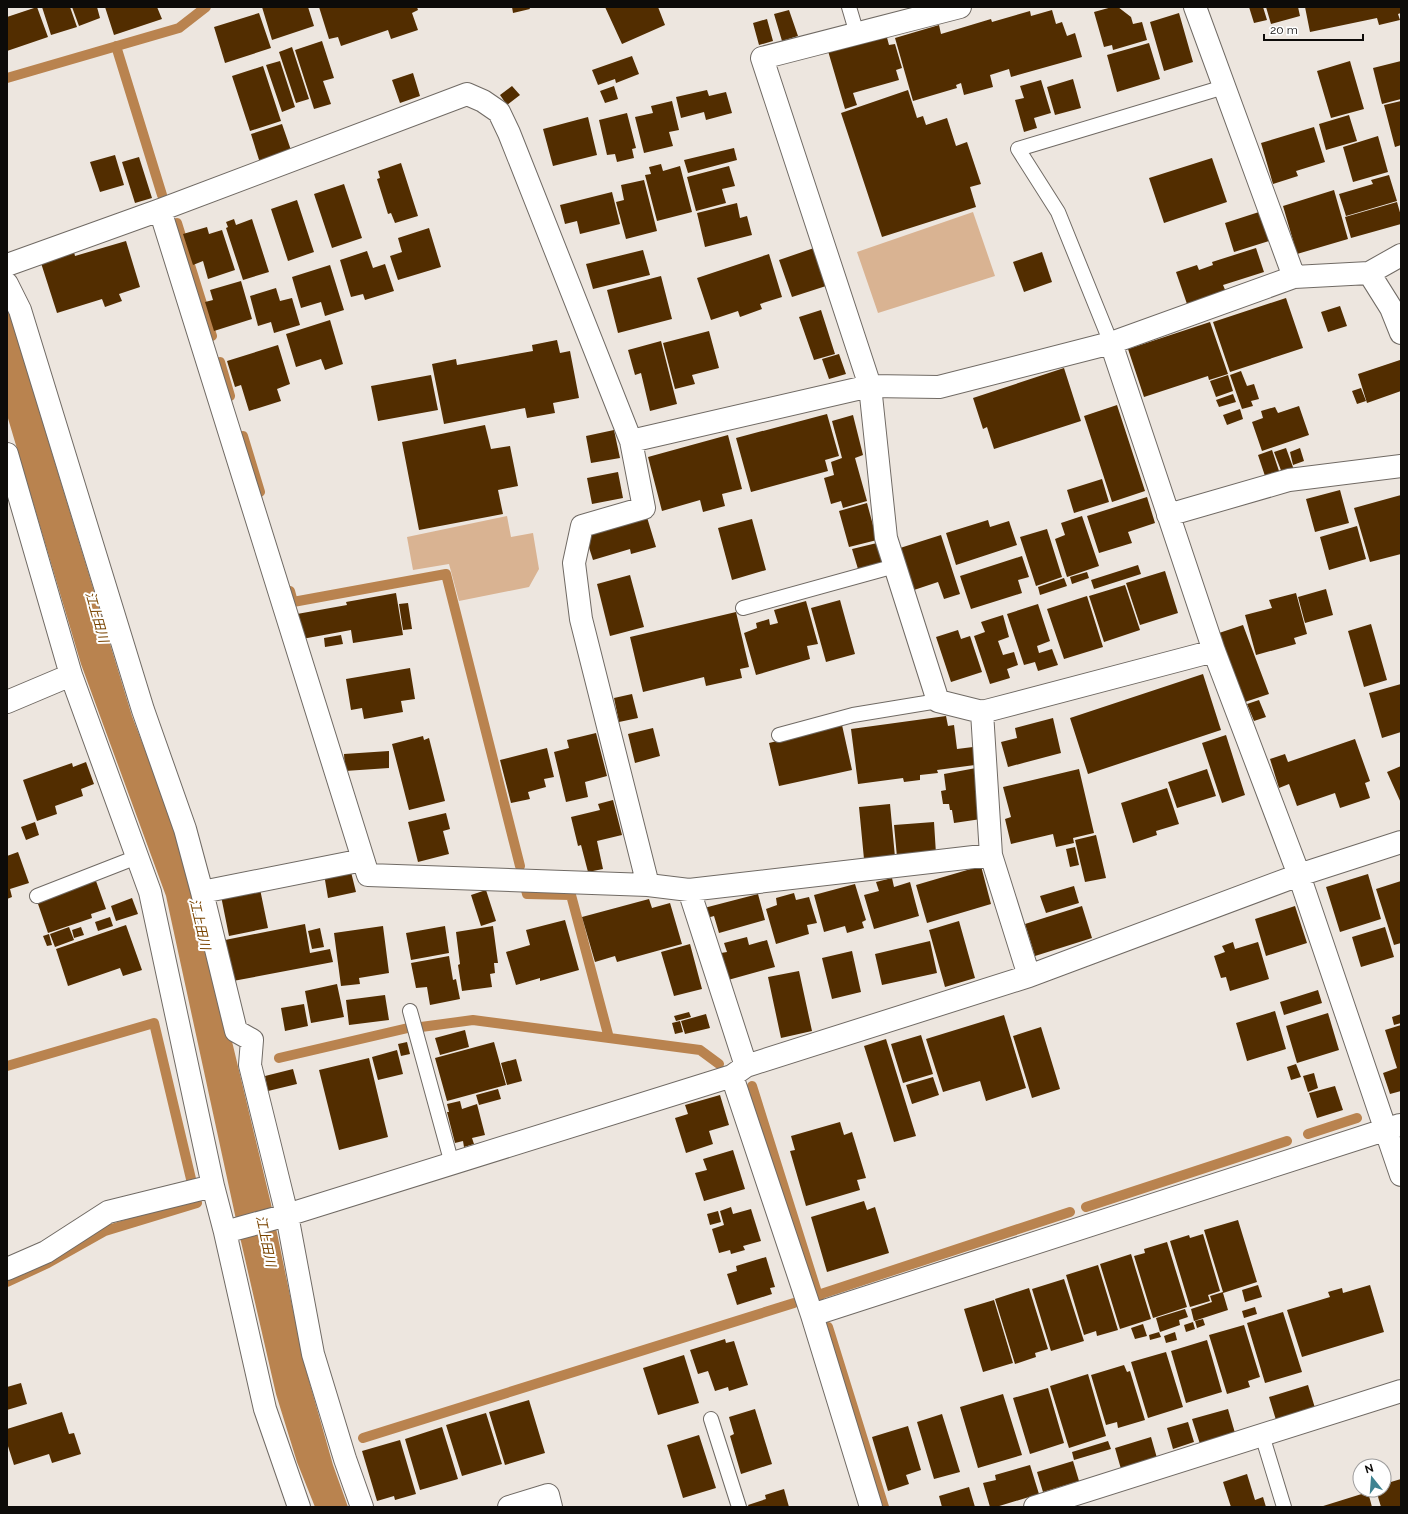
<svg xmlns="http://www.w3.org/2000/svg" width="1408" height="1514" font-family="Raleway,'Noto Sans JP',sans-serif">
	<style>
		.green { fill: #d9b392 }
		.water { fill: #b9834f }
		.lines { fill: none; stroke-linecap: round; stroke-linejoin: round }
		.stream { stroke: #b9834f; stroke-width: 10 }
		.building { fill: #522d00 }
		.service-casing { stroke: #706a64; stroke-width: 16 }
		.minor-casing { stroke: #706a64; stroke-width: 24 }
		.service { stroke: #fff; stroke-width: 14 }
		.minor { stroke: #fff; stroke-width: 22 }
		.labels { text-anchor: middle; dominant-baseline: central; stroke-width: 4; stroke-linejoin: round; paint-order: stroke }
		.water-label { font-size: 13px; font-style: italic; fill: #794400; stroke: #fff }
	</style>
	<rect width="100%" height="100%" fill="#ede6df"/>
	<path class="green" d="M973 212 995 276 878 313 857 252Z
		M507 516 511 537 533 533 539 569 529 587 459 601 449 564 413 570 407 537Z"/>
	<path class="water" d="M7 309 10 315 132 716 172 821 201 912 271 1204 304 1363 333 1465 348 1507H315L297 1462 276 1394 237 1224 166 896 81 664 7 415Z"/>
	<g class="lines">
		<path class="stream" d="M116 46 162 195
			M7 78 179 28 206 7
			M177 223 212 336
			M220 362 230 396
			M243 436 260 492
			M290 591 293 602 446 574 520 866
			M526 890 527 894 571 895 609 1038
			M421 1027 473 1020 700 1050 719 1064
			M279 1058 408 1028
			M7 1066 154 1023 191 1179
			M752 1086 819 1299
			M1308 1134 1357 1118
			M1086 1207 1287 1141
			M7 1282 48 1263 105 1231 197 1203
			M818 1295 1070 1212
			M828 1327 884 1507
			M363 1438 794 1303"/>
	</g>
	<path class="building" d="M37 7 48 37 7 51V17Z
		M42 7H70L77 27 51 35Z
		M72 7H97L100 18 79 26Z
		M105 7H157L162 19 114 35Z
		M262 7H308L314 26 272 40Z
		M319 7H417L418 10 412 13 418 30 391 39 388 30 341 46 338 37 329 39Z
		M512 7H529L530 9 513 13Z
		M605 7H658L665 25 622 44Z
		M1112 7H1118L1131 17 1133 24 1142 22 1147 40 1113 50 1112 45 1104 47 1094 12Z
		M1249 7H1263L1267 20 1254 23Z
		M1266 7H1298L1300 16 1271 24Z
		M1305 7H1401V13L1398 14 1400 20 1379 25 1377 18 1310 32Z
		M789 10 798 36 782 41 774 14Z
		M1052 10 1056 24 1062 22 1067 36 1075 33 1082 57 1011 77 1009 69 990 75 993 87 964 95 961 83 956 85 957 88 913 101 895 38 939 25 941 34 991 19 992 22 1030 11 1031 16Z
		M259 13 271 48 225 63 214 27Z
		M1179 13 1193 62 1164 71 1150 22Z
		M767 19 773 41 759 45 753 23Z
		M886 34 889 45 895 44 902 68 896 70 899 80 853 93 857 105 845 109 828 51Z
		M322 41 334 78 323 81 331 104 314 109 295 50Z
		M1149 43 1160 79 1117 92 1107 55Z
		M292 47 309 99 296 103 279 52Z
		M632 56 639 74 616 83 615 79 598 85 592 70Z
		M280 61 295 107 282 112 266 65Z
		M1350 61 1364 109 1331 118 1317 71Z
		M1401 61V99L1382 104 1373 68Z
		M263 66 281 121 250 131 232 76Z
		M413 73 420 96 400 103 392 80Z
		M1073 79 1081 108 1055 115 1047 87Z
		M1041 80 1051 113 1034 118 1037 128 1024 132 1015 100 1024 98 1020 86Z
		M512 86 520 95 507 105 500 95Z
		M614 86 618 99 605 103 600 91Z
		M707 90 709 96 726 92 732 113 706 120 704 112 681 118 676 97Z
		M908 90 917 118 923 116 926 125 947 118 956 146 967 142 981 184 970 187 976 207 882 237 841 113Z
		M672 101 679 130 669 132 673 146 644 153 635 117 653 113 651 106Z
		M1401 101V145L1395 147 1384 105Z
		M627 113 636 148 632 149 634 158 617 162 615 154 607 155 599 120Z
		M1349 115 1357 141 1326 150 1319 124Z
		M588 117 597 155 553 166 543 129Z
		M282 124 292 153 260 163 251 134Z
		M1314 127 1325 162 1296 171 1298 176 1273 184 1261 143Z
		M1378 136 1388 172 1353 182 1343 147Z
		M734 148 737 160 688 173 684 160Z
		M115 155 124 185 100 192 90 162Z
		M139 157 152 198 135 203 122 162Z
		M1212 158 1227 202 1164 223 1149 178Z
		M401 163 418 216 395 223 391 213 388 214 377 179 380 178 378 171Z
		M661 164 663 171 680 166 692 212 657 221 645 175 651 174 649 167Z
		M729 166 735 186 722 189 726 203 696 211 687 177Z
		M1389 175 1397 201 1346 216 1339 194 1373 184 1371 180Z
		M644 180 657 231 626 239 616 202 624 200 621 185Z
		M344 184 362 238 332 248 314 194Z
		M1334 190 1348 239 1297 254 1283 206Z
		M612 192 620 224 580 234 577 221 565 224 560 205Z
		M297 200 314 252 288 261 271 209Z
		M1397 202 1401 216V224L1351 238 1345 217Z
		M737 203 740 218 747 216 752 235 705 247 697 213Z
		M1259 212 1269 241 1234 252 1225 223Z
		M234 219 236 225 252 219 269 272 243 280 226 228 228 227 226 222Z
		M207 227 209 234 222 230 235 270 208 279 203 261 193 265 183 234Z
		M429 228 441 267 398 280 390 256 402 252 398 238Z
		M126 241 140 287 119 294 122 301 105 307 102 299 57 313 41 263 74 252 75 256Z
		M814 248 826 286 792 297 779 260Z
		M1256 248 1264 272 1223 285 1226 292 1187 304 1176 272 1197 265 1199 270 1213 265 1212 262Z
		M643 250 650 275 593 289 586 264Z
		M367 251 373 268 385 264 394 291 365 300 363 294 351 297 340 260Z
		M1042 252 1052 282 1024 292 1013 262Z
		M769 254 782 297 760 304 762 309 740 317 738 311 711 320 697 278Z
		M330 265 344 310 325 316 321 302 301 308 292 277Z
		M661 276 672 319 618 333 607 290Z
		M241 281 252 319 214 331 205 302 213 300 210 290Z
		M276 288 280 301 292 298 300 325 274 333 271 322 258 326 250 296Z
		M1286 298 1303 348 1230 372 1213 322Z
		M1340 306 1347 326 1328 332 1321 312Z
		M821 310 835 354 814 360 799 317Z
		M330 320 343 364 325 370 321 359 296 367 286 334Z
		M1210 322 1228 374 1209 380 1208 376 1144 397 1128 349Z
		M709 331 719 368 692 375 695 384 675 389 663 343Z
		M557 340 560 353 570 351 579 398 553 403 555 413 527 418 525 408 444 424 432 364 456 359 457 365 533 351 532 345Z
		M661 341 677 404 650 411 641 373 635 375 628 350Z
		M278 345 290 384 277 389 281 401 249 411 241 385 235 387 227 361Z
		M839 354 846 374 829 379 822 359Z
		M1400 360 1401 391 1367 403 1358 374Z
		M1064 368 1081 421 994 449 987 427 983 429 973 398Z
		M1241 371 1247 386 1254 384 1259 399 1251 401 1253 406 1242 409 1230 375Z
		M431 375 438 410 378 421 371 386Z
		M1228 375 1233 391 1216 397 1210 381Z
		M1361 388 1366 401 1357 404 1352 391Z
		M1233 394 1236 402 1219 407 1216 400Z
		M1117 405 1145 491 1112 502 1084 416Z
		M1299 406 1309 435 1262 451 1252 422 1263 418 1261 411 1275 407 1278 413Z
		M1240 409 1243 419 1227 425 1223 415Z
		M827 414 839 456 825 460 828 471 751 492 736 438Z
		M853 415 863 455 855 458 867 501 843 508 841 501 831 504 824 478 834 475 831 462 842 458 832 421Z
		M485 425 491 449 510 446 518 486 498 490 503 514 419 530 402 442Z
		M614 430 620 458 591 463 586 436Z
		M728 435 742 489 722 494 725 506 703 512 700 500 662 511 648 457Z
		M1286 448 1294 470 1282 473 1274 452Z
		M1300 448 1304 461 1293 465 1290 452Z
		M1272 450 1280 474 1266 479 1258 455Z
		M618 472 623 498 592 504 587 478Z
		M1102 479 1109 502 1074 513 1067 490Z
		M1340 490 1349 523 1315 532 1306 499Z
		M1401 495V554L1370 562 1354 508Z
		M1147 497 1155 523 1128 532 1132 543 1099 553 1087 516Z
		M867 503 877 540 849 547 839 511Z
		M646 514 656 547 631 554 630 549 593 560 584 532Z
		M1082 516 1099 566 1067 577 1055 539 1065 535 1061 523Z
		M752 519 766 570 732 580 718 528Z
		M988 520 990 527 1009 521 1017 545 956 565 946 533Z
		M1357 526 1366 559 1329 570 1320 537Z
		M1047 529 1062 577 1036 586 1020 537Z
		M941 535 960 594 944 599 938 582 914 590 900 548Z
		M877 543 883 563 858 569 852 549Z
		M1022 556 1029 577 1018 580 1022 593 971 609 960 576Z
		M1138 565 1141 574 1094 589 1091 580Z
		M1165 571 1178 613 1140 625 1126 583Z
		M1087 572 1089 578 1072 584 1070 577Z
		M630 575 644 627 610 636 597 584Z
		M1064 578 1067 586 1040 595 1038 587Z
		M1125 585 1140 630 1104 642 1089 596Z
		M1326 589 1333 615 1305 623 1298 597Z
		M396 593 403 635 353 643 351 630 302 639 297 614 347 605 346 602Z
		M1296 593 1307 634 1294 638 1296 644 1256 655 1245 615 1272 608 1269 600Z
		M1087 596 1103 647 1064 659 1047 609Z
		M840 600 855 654 826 662 811 608Z
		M806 601 818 644 807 646 810 659 756 675 744 633 757 628 756 623 769 619 770 625 778 623 774 610Z
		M408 603 412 629 403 630 399 604Z
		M1038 604 1050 641 1037 646 1039 653 1052 649 1058 665 1038 671 1035 662 1024 665 1007 614Z
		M736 612 749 667 740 669 742 678 706 686 704 677 643 692 630 637Z
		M1003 615 1009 637 998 641 1003 655 1014 652 1018 665 1007 669 1010 678 990 684 974 636 985 632 981 622Z
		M1371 624 1387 680 1364 687 1348 631Z
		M1243 625 1269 694 1245 702 1219 633Z
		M958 630 961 639 970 636 982 672 951 682 936 637Z
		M341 635 343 644 325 647 324 638Z
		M410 668 415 699 401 701 403 712 364 719 362 708 351 710 346 679Z
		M1203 674 1221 730 1088 774 1070 718Z
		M1401 684V732L1382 738 1369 693Z
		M632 694 638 718 619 722 614 698Z
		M1259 700 1266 717 1254 721 1247 704Z
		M946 716 948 726 954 725 957 749 973 747 975 765 937 770 938 773 920 775V780L904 782 903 778 858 784 851 729Z
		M1053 718 1061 753 1008 767 1001 742 1017 738 1015 728Z
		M842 725 852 770 779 786 769 743Z
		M653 728 660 756 635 763 628 734Z
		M596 733 607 776 585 782 588 797 566 802 554 752 569 748 567 740Z
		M1226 735 1245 795 1222 803 1202 743Z
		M423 736 424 740 429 738 445 801 409 810 392 744Z
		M1355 739 1370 781 1365 783 1370 798 1340 808 1335 793 1297 806 1289 784 1279 788 1270 759 1285 754 1288 762Z
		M547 748 554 777 544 779 546 787 528 792 530 799 511 803 500 760Z
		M389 751V768L345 771 344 754Z
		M86 762 94 784 81 789 83 796 55 806 57 814 37 821 23 780 72 763 73 767Z
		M1401 766V803L1387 772Z
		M976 768 981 819 954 823 952 810H950L949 804H943L941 791 946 790 944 774Z
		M1079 769 1094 833 1073 838 1074 843 1056 847 1053 834 1011 844 1005 819 1011 817 1003 787Z
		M1207 769 1216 796 1177 808 1168 782Z
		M1167 788 1179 824 1156 831 1157 835 1133 843 1121 803Z
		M613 800 622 835 597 841 603 869 588 872 581 845 578 846 571 817 600 810 598 804Z
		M890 804 895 857 864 859 859 807Z
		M446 813 450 829 443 831 449 854 418 862 408 822Z
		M35 822 39 835 26 840 21 827Z
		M934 822 936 854 897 857 894 825Z
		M1096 835 1106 878 1085 882 1075 840Z
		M1075 847 1079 865 1070 867 1066 849Z
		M18 852 29 883 10 889 12 897 7 899V856Z
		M981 866 991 904 927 923 916 885Z
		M350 868 356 892 328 898 324 874Z
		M1368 874 1381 919 1340 932 1326 887Z
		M892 878 894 887 910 882 919 916 874 929 864 895 879 891 876 882Z
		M96 881 106 909 91 914 92 918 48 933 37 901Z
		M1401 881V943L1394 945 1376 889Z
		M855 884 866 920 862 922 864 928 847 933 845 926 824 932 814 895Z
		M1074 886 1079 903 1046 913 1040 896Z
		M260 889 268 928 229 936 221 896Z
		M486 890 496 921 481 926 471 895Z
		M794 893 796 900 809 897 817 923 807 925 809 934 776 944 766 909 777 905 776 898Z
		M758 894 765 920 719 933 714 916 707 918 704 908Z
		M132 898 138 914 116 921 111 906Z
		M649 899 652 908 670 903 682 944 617 962 615 956 595 962 582 917Z
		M1082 906 1092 938 1035 956 1025 924Z
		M1295 906 1307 943 1266 956 1255 919Z
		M110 917 113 926 98 931 95 922Z
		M565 920 579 970 540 981V978L516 985 506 952 530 945 526 930Z
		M959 921 975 978 945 987 929 930Z
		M305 924 310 953 330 949 333 962 233 981 225 940Z
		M126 925 142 970 123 976 120 968 68 986 56 949Z
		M383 926 389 973 359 978 360 984 341 986 334 933Z
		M445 926 449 953 411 960 406 933Z
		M493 926 498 963H494L495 973 490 974 492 987 462 991 458 965 460 964 456 932Z
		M69 927 74 940 55 947 50 934Z
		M81 927 84 935 74 938 72 930Z
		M1385 927 1394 957 1361 967 1352 937Z
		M320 928 324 947 312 949 308 931Z
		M49 934 52 945 47 946 43 936Z
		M747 937 749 945 767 940 775 967 728 980 721 953 727 952 724 943Z
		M930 941 937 973 882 985 875 954Z
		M1233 942 1235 949 1258 942 1269 979 1230 991 1226 977 1221 978 1214 956 1225 952 1222 946Z
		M690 944 702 989 674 996 661 952Z
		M852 951 861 992 832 999 822 958Z
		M449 956 453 980 456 979 460 999 430 1005 427 987 416 988 411 963Z
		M799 971 812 1031 781 1038 768 977Z
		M337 984 344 1017 311 1023 305 991Z
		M1318 990 1322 1003 1284 1015 1280 1002Z
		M385 995 389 1020 349 1025 346 1000Z
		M304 1004 308 1026 285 1031 281 1008Z
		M1275 1011 1286 1049 1247 1061 1236 1023Z
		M689 1012 691 1017 676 1021 674 1016Z
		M1328 1013 1339 1050 1297 1063 1286 1026Z
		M706 1014 710 1028 685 1034 681 1021Z
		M1401 1014V1023L1394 1025 1392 1017Z
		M1004 1015 1026 1088 986 1101 980 1081 943 1092 926 1039Z
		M680 1021 683 1032 675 1034 672 1023Z
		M1401 1025V1091L1390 1094 1383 1073 1397 1068 1385 1030Z
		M1041 1027 1060 1089 1032 1098 1013 1036Z
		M465 1030 469 1047 440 1055 435 1038Z
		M921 1035 933 1074 903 1083 891 1044Z
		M886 1039 916 1136 894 1142 864 1046Z
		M407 1042 410 1054 401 1056 398 1044Z
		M494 1042 506 1085 447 1101 435 1058Z
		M397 1050 403 1074 378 1080 372 1057Z
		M369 1058 388 1137 339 1150 319 1070Z
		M516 1059 522 1081 507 1085 501 1063Z
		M1296 1064 1301 1077 1291 1080 1287 1067Z
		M293 1069 297 1084 268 1091 265 1076Z
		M1314 1073 1318 1088 1308 1092 1303 1076Z
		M933 1077 939 1095 912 1104 906 1085Z
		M1335 1086 1343 1110 1317 1118 1309 1093Z
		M498 1089 501 1099 479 1105 476 1095Z
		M720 1095 729 1125 709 1131 713 1144 686 1153 675 1118 688 1114 685 1105Z
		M460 1101 462 1109 477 1104 485 1135 472 1138 474 1144 464 1147 463 1141 455 1143 447 1112H449L447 1104Z
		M840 1122 844 1135 852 1132 866 1178 857 1180 860 1190 806 1206 790 1151 795 1150 791 1136Z
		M733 1150 745 1189 704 1201 695 1173 707 1170 703 1159Z
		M864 1201 867 1210 875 1207 889 1253 827 1272 811 1217Z
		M731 1207 733 1214 751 1209 761 1241 743 1246 745 1250 731 1254 730 1250 719 1253 712 1229 724 1225 720 1211Z
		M718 1211 721 1222 710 1225 707 1214Z
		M1238 1220 1257 1282 1223 1293 1228 1310 1194 1321 1191 1309 1212 1302 1210 1296 1223 1292 1204 1230Z
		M1203 1234 1220 1291 1208 1295 1210 1301 1190 1307 1170 1241 1189 1235 1190 1238Z
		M1167 1242 1187 1307 1153 1318 1134 1256 1145 1253 1144 1249Z
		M1131 1254 1151 1319 1120 1329 1100 1264Z
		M766 1257 775 1287 770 1288 772 1294 737 1305 727 1274 737 1271 736 1266Z
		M1098 1265 1118 1330 1097 1336 1096 1331 1084 1335 1066 1275Z
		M1064 1279 1084 1341 1051 1351 1032 1289Z
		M1258 1285 1262 1297 1245 1302 1242 1290Z
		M1370 1285 1384 1332 1302 1357 1287 1310 1330 1297 1328 1292 1342 1288 1343 1293Z
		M1029 1288 1048 1349 1035 1353 1036 1357 1015 1364 995 1299Z
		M994 1300 1013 1363 983 1372 964 1309Z
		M1255 1307 1257 1314 1244 1318 1242 1311Z
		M1185 1309 1188 1317 1179 1320 1180 1325 1160 1332 1156 1318Z
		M1283 1312 1302 1372 1265 1383 1247 1323Z
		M1203 1319 1205 1325 1197 1328 1195 1321Z
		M1193 1322 1195 1329 1186 1332 1184 1325Z
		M1143 1324 1147 1336 1135 1339 1131 1328Z
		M1244 1325 1260 1377 1248 1381 1250 1387 1227 1394 1209 1335Z
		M1159 1332 1161 1337 1150 1340 1149 1335Z
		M1175 1332 1177 1340 1166 1343 1164 1336Z
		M725 1339 726 1343 734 1341 748 1385 729 1391 728 1387 715 1391 708 1371 698 1374 690 1350Z
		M1207 1340 1222 1392 1186 1403 1171 1351Z
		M1166 1352 1183 1407 1148 1418 1131 1362Z
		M684 1355 699 1403 658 1415 643 1368Z
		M1124 1365 1127 1372 1130 1371 1145 1420 1118 1428 1117 1422 1106 1425 1091 1375Z
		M1088 1374 1106 1436 1069 1448 1050 1386Z
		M21 1383 27 1404 7 1410V1387Z
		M1308 1385 1315 1408 1276 1420 1269 1397Z
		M1048 1388 1064 1443 1030 1454 1013 1398Z
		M1003 1394 1022 1455 978 1468 960 1407Z
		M529 1400 545 1453 505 1465 489 1412Z
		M755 1409 772 1464 741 1474 730 1436 734 1434 729 1417Z
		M1228 1409 1235 1433 1200 1444 1192 1419Z
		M62 1412 69 1434 74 1433 81 1454 52 1463 49 1454 14 1465 7 1443V1429Z
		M486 1413 502 1464 462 1476 446 1425Z
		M942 1414 960 1472 934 1479 917 1422Z
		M1188 1422 1194 1442 1173 1449 1167 1428Z
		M908 1426 921 1470 906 1475 909 1484 888 1491 872 1437Z
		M442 1427 458 1479 420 1490 405 1439Z
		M699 1435 716 1488 683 1498 667 1445Z
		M1151 1437 1157 1458 1121 1469 1115 1448Z
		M400 1440 416 1494 395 1500 394 1496 377 1501 362 1451Z
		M1108 1441 1111 1449 1074 1460 1072 1452Z
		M1073 1461 1079 1481 1043 1492 1037 1472Z
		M1030 1465 1039 1494 996 1507H990L983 1483 996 1480 995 1475Z
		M1247 1474 1255 1500 1263 1497 1266 1507H1231L1223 1482Z
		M1401 1479V1507H1381L1376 1490H1384V1484Z
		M969 1487 975 1507H942L939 1496Z
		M784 1489 789 1507H749L748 1505 766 1499 765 1495Z
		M1368 1492 1372 1507H1320Z"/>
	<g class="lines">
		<defs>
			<path id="service" d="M849 7 857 34
				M1111 343 1058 212 1018 149 1224 87
				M743 608 895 566
				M779 735 853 715 938 701
				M37 896 137 857
				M410 1011 452 1164
				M711 1419 739 1507
				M1262 1435 1284 1507"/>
			<path id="minor" d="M960 7 762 58 870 386 886 538 938 701 982 712 991 855 1029 976
				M1195 7 1294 277
				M160 210 368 875 648 885 689 890 991 855
				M7 265 160 210 467 94 483 101 499 112 509 133 631 441 644 508 582 526 574 563 581 619 648 885
				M1369 273 1391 308 1401 333
				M7 284 20 310 143 710 185 829 202 892 236 1031 252 1040 250 1065 287 1215 313 1354 345 1459 362 1507
				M1111 343 1214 651 1299 875 1401 1175
				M631 441 870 386 939 387 1111 343 1294 277 1369 273 1401 255
				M7 454 71 675 150 892 213 1186 225 1232 265 1409 299 1507
				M1168 515 1289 480 1401 466
				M7 702 71 675
				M982 712 1214 651
				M689 890 746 1066
				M202 892 363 860
				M732 1076 812 1315 871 1507
				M225 1232 287 1215 732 1076 746 1066 1029 976 1299 875 1401 842
				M7 1269 46 1252 108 1212 213 1186
				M812 1315 1400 1125
				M509 1507 548 1495 551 1507
				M1035 1507 1401 1391"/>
		</defs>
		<use href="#service" class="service-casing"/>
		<use href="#minor" class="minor-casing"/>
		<use href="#service" class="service"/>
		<use href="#minor" class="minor"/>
	</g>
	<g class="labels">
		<g class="water-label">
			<text transform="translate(97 617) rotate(74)">江上田川</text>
			<text transform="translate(200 924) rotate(77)">江上田川</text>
			<text transform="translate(266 1241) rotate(78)">江上田川</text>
		</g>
	</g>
	<rect width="1408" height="1514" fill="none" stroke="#0d0b09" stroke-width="16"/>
	<g transform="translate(1372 1478) rotate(343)"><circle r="19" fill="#ffffff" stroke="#9e9d9d"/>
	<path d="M0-3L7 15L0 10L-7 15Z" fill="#3f8391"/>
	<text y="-6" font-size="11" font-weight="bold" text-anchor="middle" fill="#0d0b09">N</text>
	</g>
	<path d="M1264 34v6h99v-6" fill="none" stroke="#0d0b09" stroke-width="2"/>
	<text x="1270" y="34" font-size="12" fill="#0d0b09" stroke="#ffffff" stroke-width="3" paint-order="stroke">20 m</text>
</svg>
